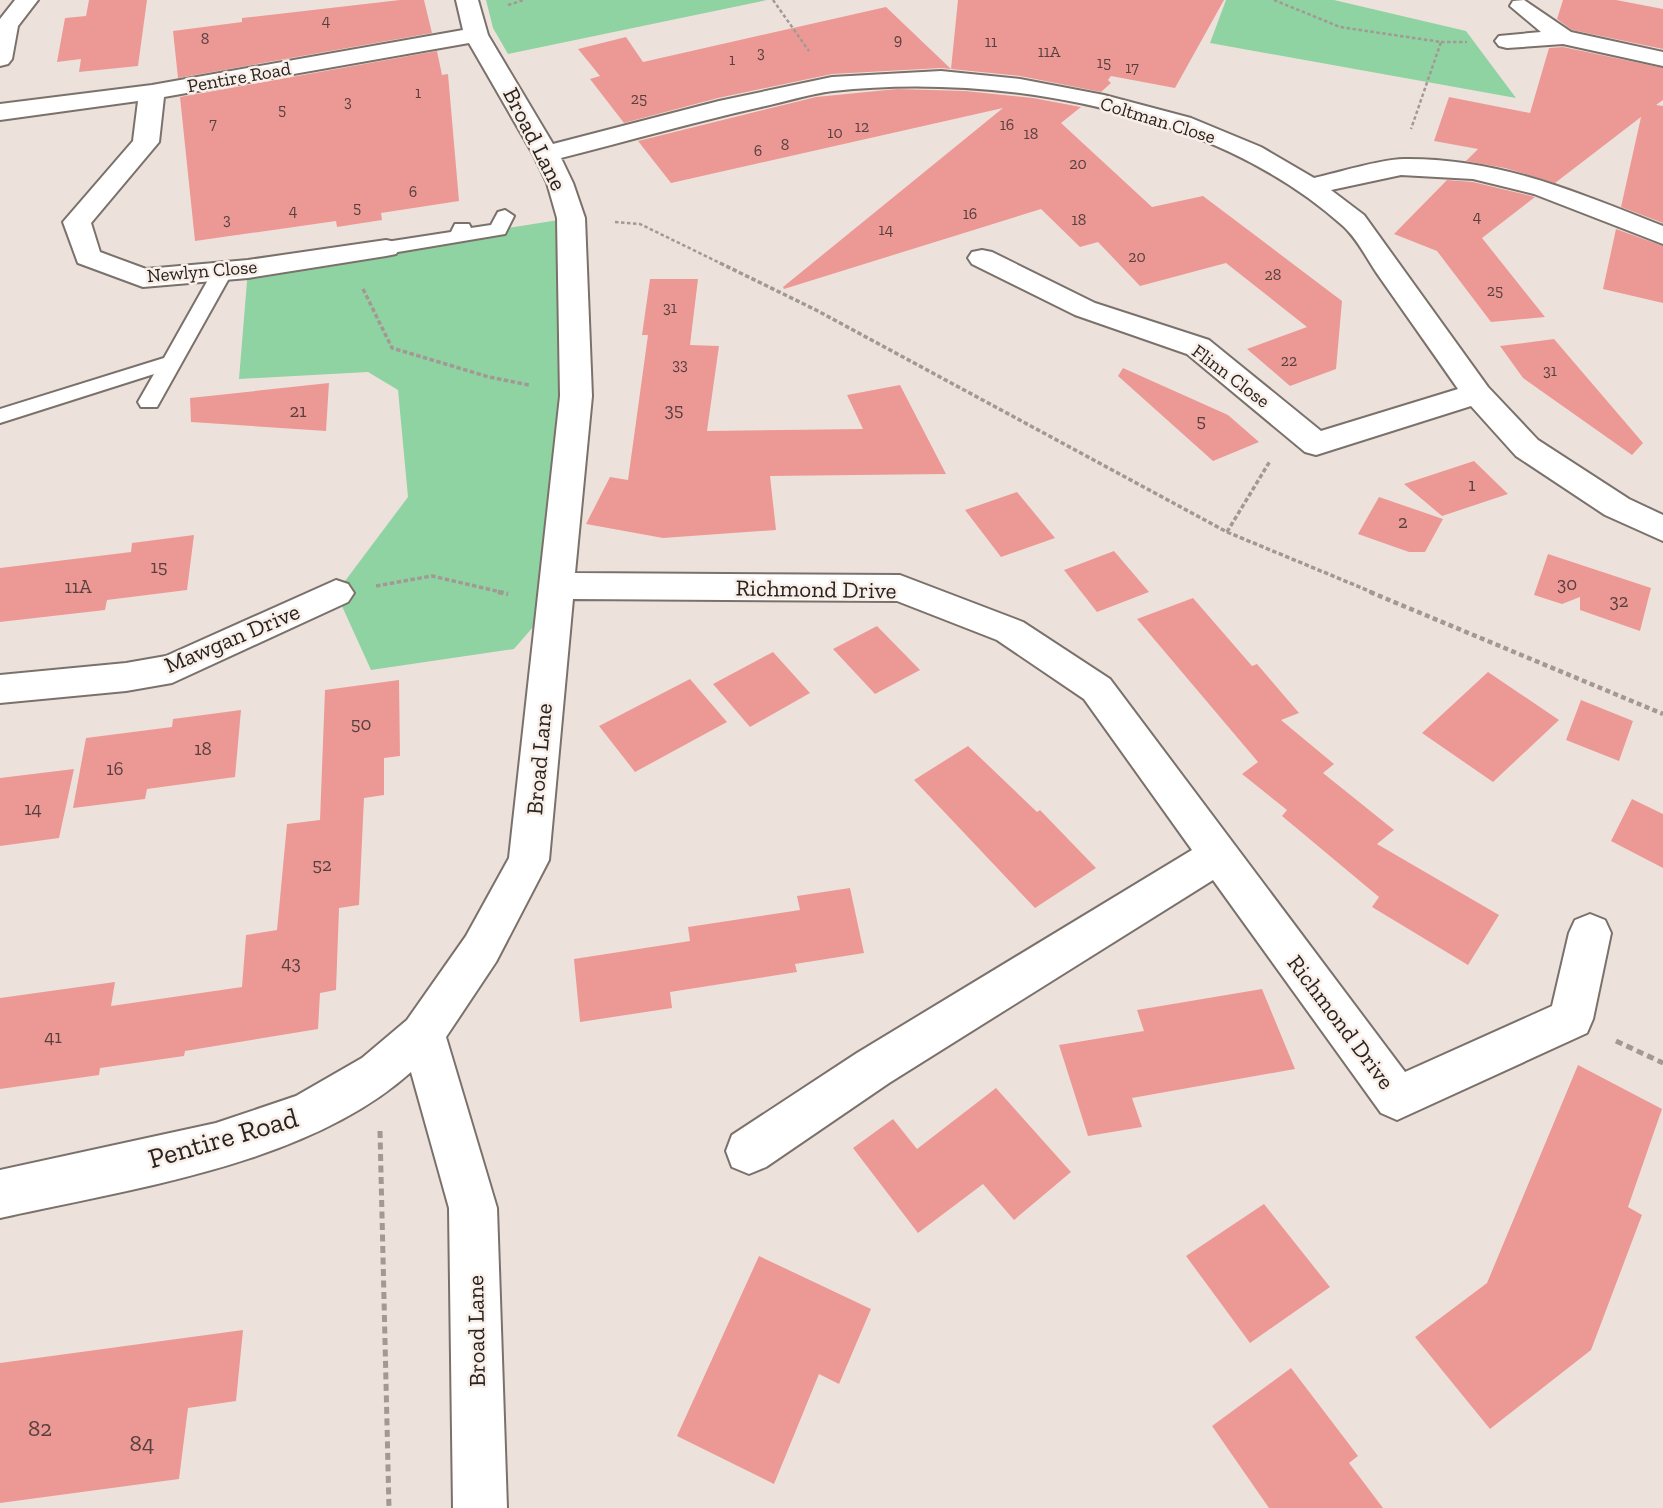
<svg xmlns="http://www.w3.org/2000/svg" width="1663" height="1508" font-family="'Zilla Slab',serif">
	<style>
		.green { fill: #90d3a2 }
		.building { fill: #ec9996 }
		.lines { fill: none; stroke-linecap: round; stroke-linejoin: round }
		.service-casing { stroke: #7b716b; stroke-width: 4 }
		.minor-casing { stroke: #7b716b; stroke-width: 4 }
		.path-far3 { stroke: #a29994; stroke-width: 2.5; stroke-dasharray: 3.5 2.5; stroke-linecap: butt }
		.path-far2 { stroke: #a29994; stroke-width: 3.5; stroke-dasharray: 4.5 2.5; stroke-linecap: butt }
		.path-far1 { stroke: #a29994; stroke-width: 4.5; stroke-dasharray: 5 3.5; stroke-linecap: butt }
		.path { stroke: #a29994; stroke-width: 5; stroke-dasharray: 7 4.5; stroke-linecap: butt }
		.service { fill: #fff; fill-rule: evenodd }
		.minor { fill: #fff; fill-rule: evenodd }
		.labels { text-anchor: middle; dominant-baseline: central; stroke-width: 5; stroke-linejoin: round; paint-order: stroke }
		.far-number-label { font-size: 16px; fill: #58403e }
		.far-street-label { font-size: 19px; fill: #272320; stroke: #faefe8 }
		.number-label { font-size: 19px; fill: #58403e }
		.street-label { font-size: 23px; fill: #272320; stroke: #faefe8 }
		.near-number-label { font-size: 23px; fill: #58403e }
		.near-street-label { font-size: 28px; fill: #272320; stroke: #faefe8 }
	</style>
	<rect width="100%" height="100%" fill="#ede2db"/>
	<path class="green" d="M486 0H767L508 54 493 28Z
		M1226 0H1334L1466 31 1516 98 1210 43Z
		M571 218 553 604 514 649 371 670 336 593 408 497 398 390 368 372 239 379 248 269Z"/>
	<path class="building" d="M89 0H147L138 66 79 72 81 59 57 62 65 18 86 16Z
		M400 0H424L432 33 178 78 173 31 242 22V18Z
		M958 0H1224L1175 88 1111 76 1108 80 1111 83 1101 92 1020 76 941 68 832 74 718 98 624 123 590 79 600 76 578 49 626 37 643 62 886 7 951 69Z
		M1563 0H1616L1663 9V49L1572 30 1557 19Z
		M1563 47 1663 68V100L1656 105 1663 106V223L1621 207 1641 117 1555 183 1505 168 1466 161 1478 149 1434 141 1449 97 1530 113 1549 48Z
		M437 51 442 75 448 74 459 201 381 213 382 220 337 227 336 221 195 241 180 97Z
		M897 89 965 91 1033 98 1081 107 1061 123 1152 207 1203 196 1342 301 1336 369 1290 386 1247 349 1307 327 1226 263 1140 286 1098 242 1080 247 1041 209 784 289 783 287 1003 108 671 183 638 141 816 97Z
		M1447 180 1473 182 1535 197 1482 238 1545 317 1491 322 1437 251 1394 234Z
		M1616 229 1663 246V303L1603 289Z
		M650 279H698L690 345 719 346 707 431 863 429 847 395 900 385 946 474 770 476 776 530 663 538 586 524 610 477 628 480 648 335H642Z
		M1554 339 1643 443 1632 455 1523 378 1500 346Z
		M1123 368 1228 415 1259 442 1213 461 1118 376Z
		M329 383 326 431 191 422 190 398Z
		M1474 461 1508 494 1442 516 1404 484Z
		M1017 492 1055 538 1001 557 965 510Z
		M1379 497 1443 519 1425 552H1409L1358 534Z
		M194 535 187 590 107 600 105 610 0 622V568L131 552 132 543Z
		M1114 551 1149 592 1097 612 1064 570Z
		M1548 554 1651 588 1640 631 1580 610V597L1562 604 1534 595Z
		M1193 598 1252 666 1257 664 1299 713 1281 720 1334 764 1323 773 1394 830 1377 844 1499 915 1468 965 1372 907 1379 897 1282 816 1287 810 1242 774 1258 762 1137 619Z
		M877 626 920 670 875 694 833 649Z
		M773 652 810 693 750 727 713 684Z
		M1488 672 1559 720 1493 782 1422 733Z
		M690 679 727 722 635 772 599 726Z
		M399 680 400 756 384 758V795L364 798 359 905 339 908 336 990 320 993 318 1029 185 1051 184 1056 100 1068 99 1075 0 1089V998L115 982 111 1006 242 987 246 935 277 930 287 824 320 820 325 690Z
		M1581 700 1633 721 1619 761 1566 740Z
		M241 710 235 777 147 789 145 799 73 808 86 738 172 727 173 719Z
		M968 746 1037 812 1040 810 1096 868 1035 908 914 780Z
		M74 769 59 838 0 846V778Z
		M1632 799 1663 814V868L1611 841Z
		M850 888 864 953 795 964 797 972 670 992 672 1008 580 1022 574 959 690 941 688 927 800 910 797 896Z
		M1262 989 1295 1069 1132 1098 1142 1127 1088 1136 1059 1045 1144 1031 1137 1010Z
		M1578 1065 1662 1109 1628 1207 1642 1215 1591 1350 1490 1429 1415 1337 1487 1283Z
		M996 1088 1071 1172 1014 1220 983 1184 918 1233 853 1148 893 1119 917 1149Z
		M1264 1204 1330 1287 1250 1343 1186 1256Z
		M759 1256 871 1309 839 1384 819 1374 774 1484 677 1436Z
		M243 1330 236 1401 188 1408 179 1479 0 1503V1363Z
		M1291 1368 1358 1456 1349 1463 1383 1508H1269L1212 1426Z"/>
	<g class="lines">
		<defs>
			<path id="service" d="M505 210 514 216 505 234 386 254 376 248 386 242 451 232 455 224H469L471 228 491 225 498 212Z
				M223 265 233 271 157 407H141L138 402 154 374 0 423V409L164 358 213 271Z"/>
			<path id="minor" d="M15 0H38L18 26 12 59 8 64 0 66V19Z
				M456 0H478L488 35 553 144 719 101 832 77 941 71 1020 79 1104 95 1191 118 1261 147 1314 178C1341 172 1377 160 1404 159 1499 158 1576 192 1663 226V244L1534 194 1473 179 1401 175 1331 190 1364 215 1488 387 1538 440 1629 499 1663 515V541L1605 515 1516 456 1471 406 1316 455 1305 452 1187 354 1075 315 972 264 968 258 972 252 982 250 992 252 1095 303 1209 340 1321 431 1458 389C1431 350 1403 311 1376 272 1366 257 1356 237 1342 225 1215 111 999 72 833 91 809 94 785 102 761 107 694 122 628 141 561 158L573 183 585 218 592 396 575 573 900 575 1023 622 1110 679 1405 1072 1552 1006 1569 933 1575 920 1590 914 1605 920 1611 933 1593 1019 1587 1033 1397 1120 1381 1113 1213 880 889 1083 766 1167 749 1174 732 1167 726 1151 732 1135 857 1053 1192 850 1084 699 997 640 897 601 573 599 549 860 496 962 446 1037 497 1208 507 1508H453L449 1208 411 1072C307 1165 133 1188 0 1218V1170L216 1123 296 1096 362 1058 407 1020 466 936 509 858 560 396 557 218 547 183 533 154 469 43 164 97 159 142 91 223 100 252 146 269 248 260 386 240 396 242 400 248 396 254 386 256 248 278 143 287 78 263 63 222 133 141 138 101 0 120V104L152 85 463 30Z
				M1524 0 1571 32 1663 52V66L1563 44 1507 48 1499 46 1495 41 1499 36 1541 32 1510 6 1513 1Z
				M336 580 348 584 354 593 348 602 172 683 126 691 0 703V675L126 663 166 656Z"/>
		</defs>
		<use href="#service" class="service-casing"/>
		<use href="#minor" class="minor-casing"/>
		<path class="path-far3" d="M773 0 809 51
			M1274 0 1340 27 1441 42 1411 129
			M508 5 524 0
			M1441 42H1467
			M615 222 640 224 724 265"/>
		<path class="path-far2" d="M720 263 816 310 1227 532 1374 593
			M363 289 392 348 489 377 529 385
			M1227 532 1270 461
			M376 586 432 576 505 593"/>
		<path class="path-far1" d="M498 592 508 594
			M1370 592 1663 714"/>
		<path class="path" d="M1616 1041 1663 1063
			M380 1131 389 1508"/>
		<use href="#service" class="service"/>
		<use href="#minor" class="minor"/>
	</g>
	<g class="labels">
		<g class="far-number-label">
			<text x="326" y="20">4</text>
			<text x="205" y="38">8</text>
			<text x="898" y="39">9</text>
			<text x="991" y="41">11</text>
			<text x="1049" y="51">11A</text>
			<text x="761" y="52">3</text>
			<text x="732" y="59">1</text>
			<text x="1104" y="62">15</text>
			<text x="1132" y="67">17</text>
			<text x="418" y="92">1</text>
			<text x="639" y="98">25</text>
			<text x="348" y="101">3</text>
			<text x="282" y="109">5</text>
			<text x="213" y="123">7</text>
			<text x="1007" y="124">16</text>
			<text x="862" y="126">12</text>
			<text x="835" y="132">10</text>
			<text x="1031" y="133">18</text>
			<text x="785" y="144">8</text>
			<text x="758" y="150">6</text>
			<text x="1078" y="163">20</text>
			<text x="413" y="191">6</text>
			<text x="357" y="207">5</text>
			<text x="293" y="210">4</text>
			<text x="970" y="213">16</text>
			<text x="1477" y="216">4</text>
			<text x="227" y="219">3</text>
			<text x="1079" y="219">18</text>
			<text x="886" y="229">14</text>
			<text x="1137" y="256">20</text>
			<text x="1273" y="274">28</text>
			<text x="1495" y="290">25</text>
			<text x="670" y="307">31</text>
			<text x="1289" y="360">22</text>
			<text x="680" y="364">33</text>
			<text x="1550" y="370">31</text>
		</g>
		<g class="far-street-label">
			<text transform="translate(239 77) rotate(-10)">Pentire Road</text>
			<text transform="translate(1158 120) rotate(17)">Coltman Close</text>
			<text transform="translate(202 271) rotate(-5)">Newlyn Close</text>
			<text transform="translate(1231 376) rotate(37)">Flinn Close</text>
		</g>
		<g class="number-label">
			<text x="674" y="409">35</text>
			<text x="298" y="410">21</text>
			<text x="1201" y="420">5</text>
			<text x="1472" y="484">1</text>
			<text x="1403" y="521">2</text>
			<text x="159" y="566">15</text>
			<text x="1567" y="583">30</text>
			<text x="78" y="586">11A</text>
			<text x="1619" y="600">32</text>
			<text x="361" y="723">50</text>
			<text x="203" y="748">18</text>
			<text x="115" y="768">16</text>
			<text x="33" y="808">14</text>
			<text x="322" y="864">52</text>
			<text x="291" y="962">43</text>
			<text x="53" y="1036">41</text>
		</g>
		<g class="street-label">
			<text transform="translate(535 139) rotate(63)">Broad Lane</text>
			<text transform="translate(816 589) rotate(1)">Richmond Drive</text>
			<text transform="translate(232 638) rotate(-23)">Mawgan Drive</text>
			<text transform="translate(539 759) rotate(-85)">Broad Lane</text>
			<text transform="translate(1341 1022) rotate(53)">Richmond Drive</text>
			<text transform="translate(476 1331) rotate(-91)">Broad Lane</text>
		</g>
		<g class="near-number-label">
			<text x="40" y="1428">82</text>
			<text x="142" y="1443">84</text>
		</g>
		<g class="near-street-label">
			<text transform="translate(223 1138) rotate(-16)">Pentire Road</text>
		</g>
	</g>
</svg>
